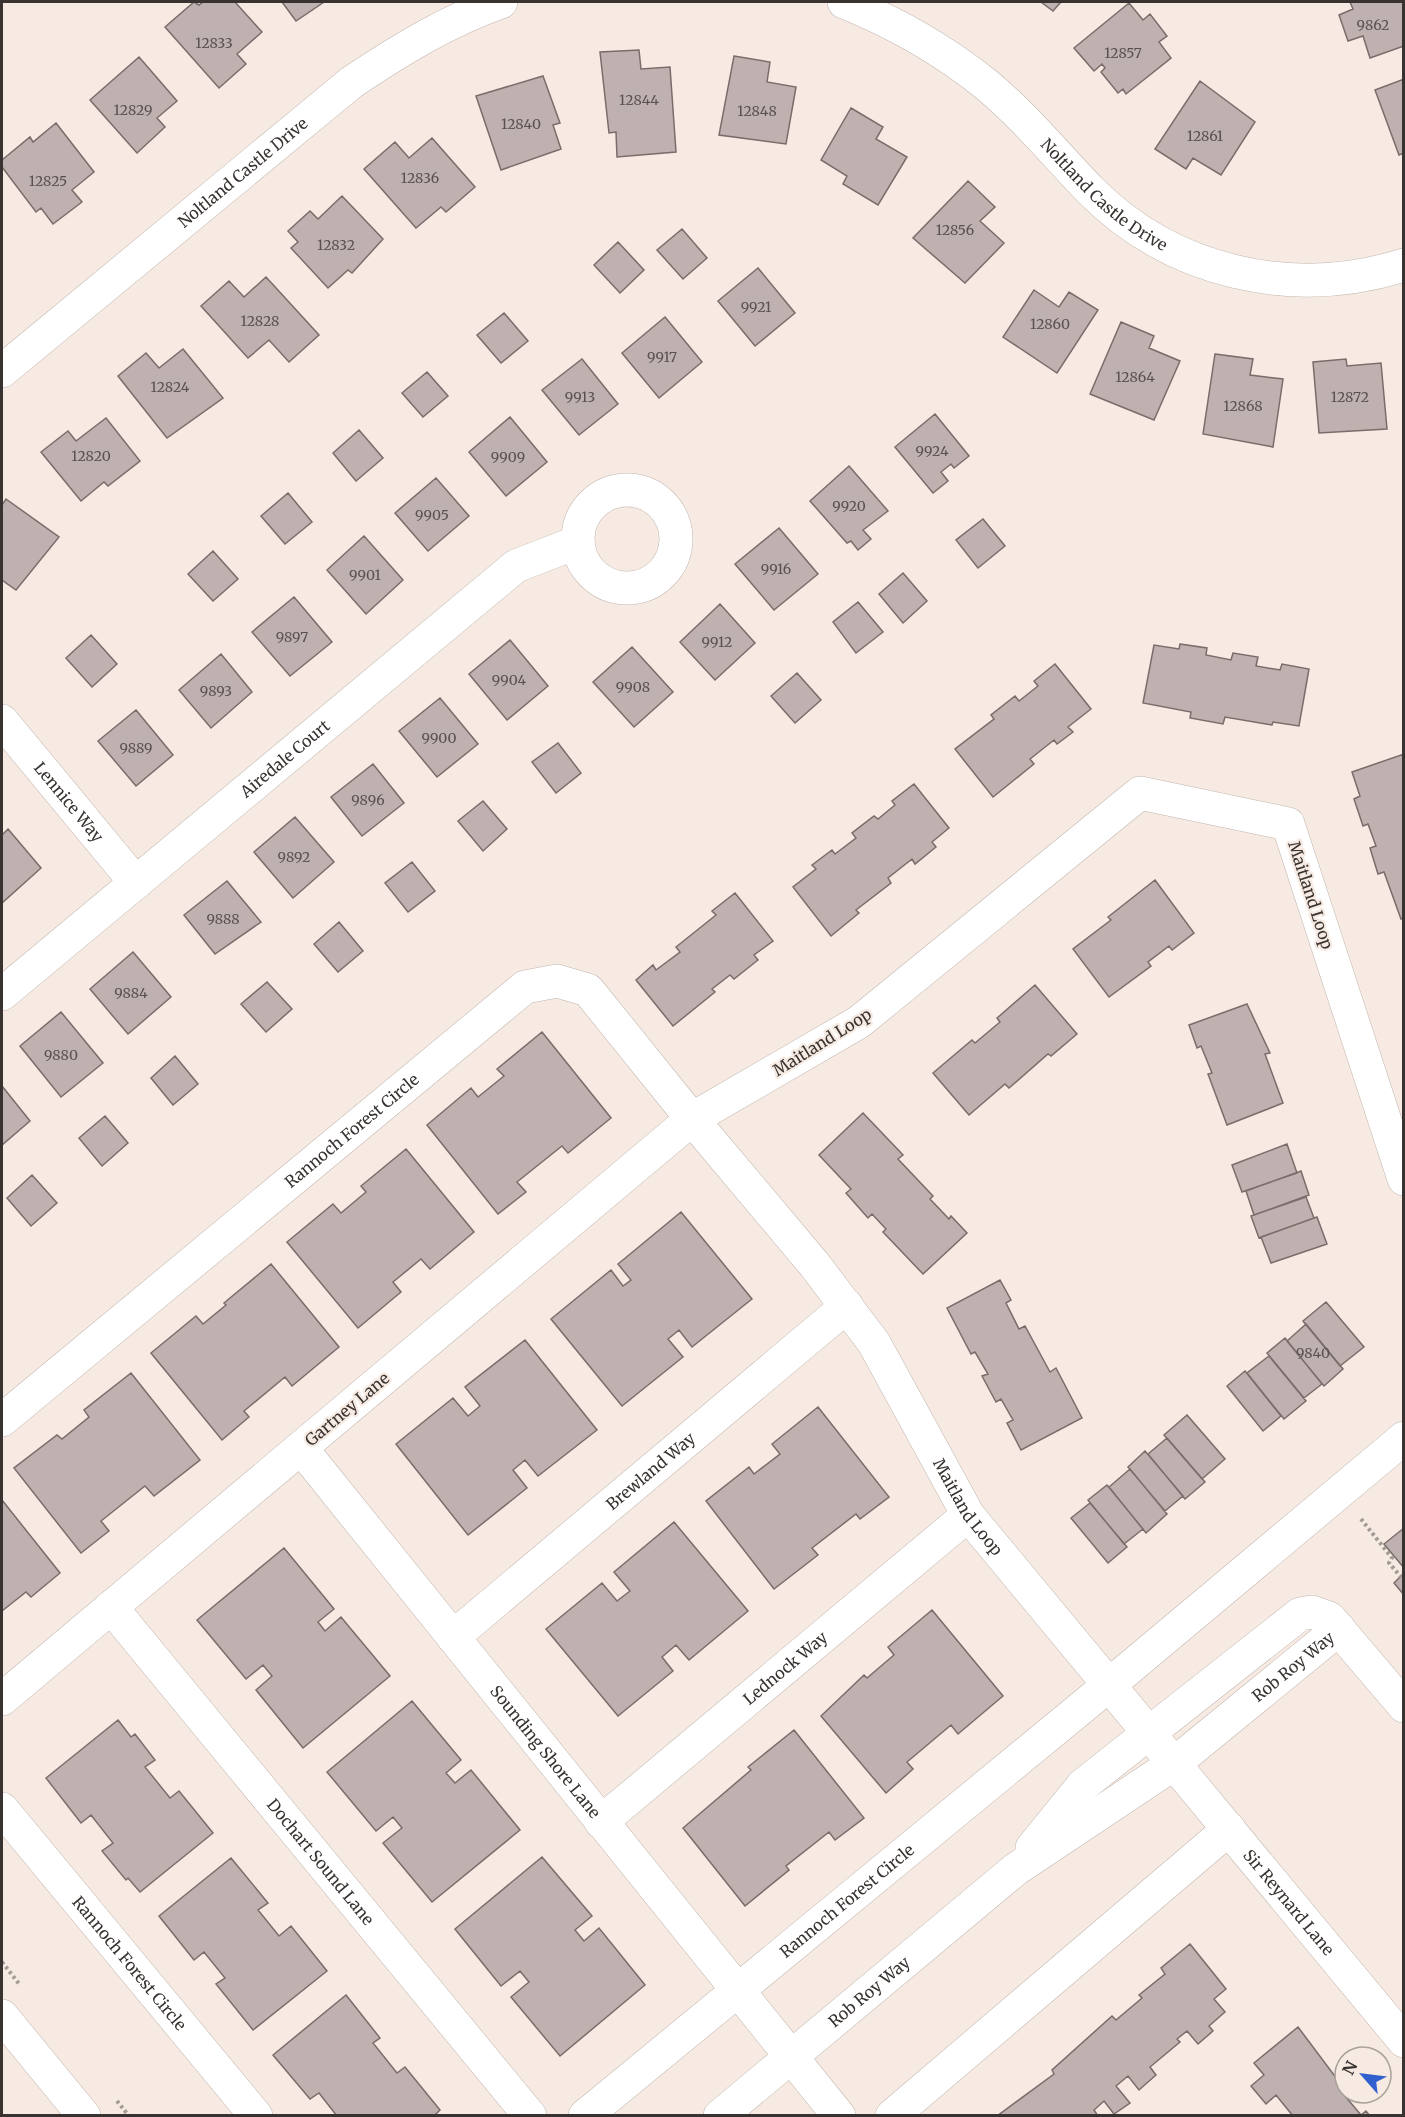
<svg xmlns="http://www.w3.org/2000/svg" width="1405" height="2117" font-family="Merriweather,serif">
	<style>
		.building { fill: #bfb1af; stroke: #796c6a; stroke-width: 1.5 }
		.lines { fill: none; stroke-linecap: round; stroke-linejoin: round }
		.minor-casing { stroke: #c2b6af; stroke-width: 34 }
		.major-casing { stroke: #c2b6af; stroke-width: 34 }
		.path { stroke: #a49b95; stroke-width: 4; stroke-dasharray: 3 3; stroke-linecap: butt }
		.minor { stroke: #fff; stroke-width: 33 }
		.major { stroke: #fff; stroke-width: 33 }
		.labels { text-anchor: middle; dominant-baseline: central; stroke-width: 4.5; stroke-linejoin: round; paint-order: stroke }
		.number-label { font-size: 14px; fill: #5a5250 }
		.street-label { font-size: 16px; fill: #383330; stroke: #f6eae2 }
	</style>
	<rect width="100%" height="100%" fill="#f6eae2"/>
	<path class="building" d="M194 2 199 5 203 2H235L262 32 237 54 246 64 219 88 165 27Z
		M282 2H324L296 21Z
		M1041 2H1061L1053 11Z
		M1350 2H1404V46L1370 58 1363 36 1348 41 1339 15 1353 9Z
		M1129 3 1143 20 1150 14 1167 36 1159 42 1171 58 1126 94 1123 89 1118 93 1101 72 1105 68 1102 64 1094 71 1074 48Z
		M639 50 641 69 670 67 676 152 617 157 616 132 609 133 600 52Z
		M734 56 770 62 767 82 796 87 786 144 719 135Z
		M139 57 177 101 157 118 165 127 137 153 90 100Z
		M543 76 560 123 553 125 561 149 501 170 476 96Z
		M1404 79V153L1399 155 1375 90Z
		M1200 81 1255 122 1221 175 1193 158 1186 169 1155 149Z
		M851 108 883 127 876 139 907 157 878 205 843 184 847 176 821 160Z
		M56 123 94 172 72 190 82 202 53 224 41 208 36 212 2 167V160L30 137 33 142Z
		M432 138 475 187 446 212 441 207 416 228 364 169 395 142 409 158Z
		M968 181 995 207 980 221 1004 243 965 283 913 238Z
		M342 196 383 239 352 273 348 270 328 288 291 248 298 242 288 231 310 211 318 219Z
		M682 229 707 258 683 279 657 250Z
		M618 242 644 270 620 293 594 265Z
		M758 268 795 313 755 346 718 301Z
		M266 277 319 335 289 362 269 340 248 358 201 306 229 281 244 297Z
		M1034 290 1059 307 1069 292 1098 310 1057 373 1003 337Z
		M504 313 528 341 501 363 477 335Z
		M665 317 702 362 659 398 622 353Z
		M1121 322 1154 336 1149 348 1180 361 1154 420 1090 394Z
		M183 349 223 398 167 438 118 376 146 353 159 368Z
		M1215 354 1253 359 1250 375 1283 379 1273 447 1203 434Z
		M582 359 618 404 579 435 542 390Z
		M1346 359 1347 366 1381 363 1387 429 1319 433 1313 362Z
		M427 372 448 396 423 417 402 393Z
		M935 414 969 456 954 468 951 464 941 472 948 481 933 493 895 447Z
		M510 417 547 462 506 496 469 452Z
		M106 418 140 461 108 486 104 482 81 501 41 452 68 431 76 441Z
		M359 430 383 458 356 481 333 453Z
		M849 466 888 511 863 530 871 539 858 550 851 541 847 543 810 501Z
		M436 478 469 516 428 551 395 513Z
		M288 493 312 522 285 544 261 516Z
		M6 499 59 537 16 590 2 580V505Z
		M983 519 1005 546 978 568 956 540Z
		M779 528 818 574 774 610 735 564Z
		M364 536 403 580 366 614 327 570Z
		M213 551 238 579 213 601 188 574Z
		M903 573 927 601 903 623 879 594Z
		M294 597 332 642 290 676 252 632Z
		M858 602 883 632 856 653 833 622Z
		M720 604 755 643 715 680 680 642Z
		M91 635 117 664 92 687 66 658Z
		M510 640 548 686 507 720 469 674Z
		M1180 644 1207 648 1206 655 1231 660 1233 653 1258 657 1256 666 1280 670 1282 664 1309 669 1299 726 1273 722 1272 725 1225 717 1223 724 1190 718 1191 712 1143 703 1154 645 1179 649Z
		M632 647 673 692 634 727 593 682Z
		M221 654 252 692 211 728 179 690Z
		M1055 664 1091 709 1068 727 1073 732 1057 744 1054 740 1030 759 1034 764 993 797 955 749 994 719 991 715 1015 696 1019 701 1038 686 1034 681Z
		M797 673 821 700 795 723 771 696Z
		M440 698 478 744 437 777 399 731Z
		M136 710 173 755 136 786 98 741Z
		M558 743 581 773 556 793 532 762Z
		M1404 754V918L1401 919 1384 872 1378 874 1370 848 1376 846 1368 824 1363 826 1354 799 1360 796 1352 772Z
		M373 764 404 803 362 836 331 797Z
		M914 784 949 828 932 842 936 847 915 864 912 859 888 878 891 883 856 910 859 913 831 936 793 887 816 869 812 865 832 850 835 854 856 838 852 833 874 816 878 819 895 805 892 801Z
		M483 801 507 829 483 851 458 821Z
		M295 817 334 862 293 898 254 852Z
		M8 829 41 868 2 903V835Z
		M412 862 435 891 408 912 385 883Z
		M1155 880 1194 933 1172 950 1169 946 1148 962 1151 966 1109 997 1073 949 1111 920 1108 917Z
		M227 881 261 922 215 954 184 915Z
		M735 893 773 941 754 955 758 960 734 979 730 975 712 989 715 992 673 1026 636 980 653 965 656 970 680 952 676 947 716 915 712 911Z
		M339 922 363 951 338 972 314 944Z
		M133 952 171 997 128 1034 90 989Z
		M267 982 292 1009 266 1032 241 1004Z
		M1035 985 1077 1034 1051 1056 1048 1054 1009 1088 1005 1084 969 1115 933 1073 972 1040 975 1043 1000 1022 997 1018Z
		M1247 1004 1270 1053 1265 1054 1283 1103 1227 1125 1208 1074 1212 1073 1201 1046 1197 1048 1189 1025Z
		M61 1012 103 1063 61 1097 20 1046Z
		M542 1032 611 1118 568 1153 562 1146 517 1182 526 1192 498 1214 427 1125 471 1088 478 1097 504 1076 497 1069Z
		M175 1056 198 1084 173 1105 151 1078Z
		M2 1086 30 1121 2 1145Z
		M863 1113 903 1155 898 1159 933 1196 930 1199 949 1219 951 1216 967 1233 923 1274 883 1232 886 1229 872 1214 868 1218 846 1193 851 1189 819 1155Z
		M105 1116 128 1143 102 1166 79 1138Z
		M1287 1144 1297 1173 1242 1192 1232 1165Z
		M406 1149 474 1232 430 1269 421 1259 393 1282 401 1292 358 1328 287 1242 333 1204 341 1213 366 1192 361 1186Z
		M1301 1171 1309 1195 1254 1215 1246 1191Z
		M32 1175 57 1203 31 1226 7 1198Z
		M1306 1197 1314 1218 1259 1238 1251 1216Z
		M681 1212 752 1299 692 1347 679 1330 668 1339 683 1357 622 1406 551 1319 611 1270 623 1286 631 1280 618 1264Z
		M1317 1217 1327 1244 1271 1263 1261 1237Z
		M271 1264 339 1347 292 1386 285 1377 244 1411 249 1417 222 1440 151 1353 196 1316 203 1324 226 1305 224 1303Z
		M1000 1280 1011 1300 1006 1303 1019 1329 1025 1326 1050 1372 1056 1368 1082 1418 1021 1450 1007 1423 1013 1420 1001 1399 996 1402 982 1376 988 1374 975 1352 971 1354 947 1308Z
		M1326 1302 1364 1347 1340 1366 1303 1321Z
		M1306 1324 1343 1369 1324 1386 1287 1341Z
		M1285 1338 1322 1384 1304 1398 1267 1353Z
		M525 1340 597 1430 538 1476 525 1460 513 1470 527 1488 468 1535 396 1444 453 1398 468 1416 480 1406 465 1387Z
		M1269 1356 1306 1401 1284 1419 1247 1373Z
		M1245 1371 1281 1416 1263 1431 1227 1386Z
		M131 1373 200 1460 154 1496 145 1486 101 1521 109 1531 81 1553 14 1468 57 1435 62 1439 89 1417 84 1410Z
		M818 1407 889 1497 860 1519 856 1514 812 1548 818 1555 774 1589 706 1501 749 1467 754 1474 780 1454 772 1444Z
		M1187 1415 1225 1459 1202 1479 1164 1435Z
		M1167 1438 1205 1482 1185 1499 1148 1454Z
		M1145 1451 1183 1496 1165 1511 1128 1467Z
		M1130 1469 1167 1514 1146 1533 1109 1487Z
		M1107 1485 1143 1529 1124 1544 1088 1500Z
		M2 1500 60 1573 31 1597 26 1592 2 1611Z
		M1090 1503 1127 1547 1108 1563 1071 1518Z
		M674 1522 748 1611 689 1660 676 1645 662 1657 673 1671 618 1716 546 1629 602 1583 617 1601 630 1591 614 1572Z
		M1404 1528V1568L1384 1544Z
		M284 1548 334 1609 318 1622 325 1631 341 1617 390 1676 303 1748 256 1690 272 1676 263 1665 246 1679 197 1620Z
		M1404 1573V1595L1394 1583Z
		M932 1610 1003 1696 958 1734 951 1725 907 1762 913 1769 886 1793 821 1716 864 1675 867 1678 894 1655 888 1647Z
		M412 1701 461 1760 446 1773 455 1783 471 1770 520 1830 432 1902 383 1843 402 1828 393 1817 376 1831 327 1772Z
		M118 1720 131 1737 135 1734 155 1760 145 1767 170 1798 179 1791 213 1833 140 1892 128 1878 126 1880 102 1851 113 1843 91 1815 81 1823 46 1778Z
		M794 1730 864 1818 835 1840 829 1832 786 1866 789 1870 745 1906 683 1828 751 1770 748 1767Z
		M542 1857 592 1916 575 1930 584 1941 599 1928 645 1985 560 2056 511 1997 529 1982 520 1971 501 1986 455 1929Z
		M231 1858 268 1903 258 1910 279 1936 291 1926 327 1971 253 2030 216 1984 225 1978 204 1952 194 1960 159 1916Z
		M1190 1944 1226 1989 1214 1999 1225 2012 1209 2026 1213 2031 1198 2044 1187 2031 1177 2039 1180 2042 1150 2067 1156 2075 1139 2090 1128 2076 1116 2086 1130 2103 1114 2114 1104 2101 1094 2110 1098 2116H997L1054 2074 1052 2070 1112 2016 1116 2020 1142 1998 1139 1995 1165 1974 1161 1968Z
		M346 1995 380 2038 373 2043 397 2073 405 2067 440 2110 434 2116H337L319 2093 310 2099 273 2055Z
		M1298 2027 1343 2087 1340 2090 1361 2115 1366 2111 1370 2116H1293L1276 2095 1266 2104 1251 2086 1264 2075 1254 2063Z"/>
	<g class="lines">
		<defs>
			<g id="minor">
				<path id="s1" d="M844 2C896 23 945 51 988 86 1026 118 1056 155 1090 190 1172 273 1293 300 1404 265"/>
				<path id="s2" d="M2 371 352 82C400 50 447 21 501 2"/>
				<circle cx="627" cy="539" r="49"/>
				<path id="s3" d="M2 721 136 883"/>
				<path id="s4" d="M2 994 516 566 578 542"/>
				<path id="s5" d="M1404 1179 1288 824 1140 793 859 1022 692 1119 814 1264 874 1343 968 1515 1404 2041"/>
				<path id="s6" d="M2 1420 525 987 557 981 588 990 692 1119 2 1699"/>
				<path id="s7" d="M301 1448 839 2116"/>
				<path id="s8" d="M111 1607 530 2116"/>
				<path id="s9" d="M453 1637 847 1306"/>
				<path id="s10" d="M2 1809 256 2116"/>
				<path id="s11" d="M601 1822 968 1515"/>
				<path d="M1032 1848 1083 1785 1300 1614 1312 1612 1329 1618 1404 1706"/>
				<path id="s12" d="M585 2116 1109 1685 1404 1438"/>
				<path id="s13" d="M720 2116 1016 1869 1175 1763 1339 1629"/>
				<path d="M892 2116 1229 1829"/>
			</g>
			<path id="major" d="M2 2016 84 2116"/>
		</defs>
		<use href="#minor" class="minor-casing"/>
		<use href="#major" class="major-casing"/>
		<path class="path" d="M1361 1519 1392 1558 1389 1563 1401 1577
			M2 1962 20 1985
			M117 2101 129 2116"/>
		<use href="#minor" class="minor"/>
		<use href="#major" class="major"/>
	</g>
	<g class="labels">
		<g class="number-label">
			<text x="1373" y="25">9862</text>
			<text x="214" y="43">12833</text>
			<text x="1123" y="53">12857</text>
			<text x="639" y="100">12844</text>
			<text x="133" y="110">12829</text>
			<text x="757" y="111">12848</text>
			<text x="521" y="124">12840</text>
			<text x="1205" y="136">12861</text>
			<text x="420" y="178">12836</text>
			<text x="48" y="181">12825</text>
			<text x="955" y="230">12856</text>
			<text x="336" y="245">12832</text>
			<text x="756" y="307">9921</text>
			<text x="260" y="321">12828</text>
			<text x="1050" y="324">12860</text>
			<text x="662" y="357">9917</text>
			<text x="1135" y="377">12864</text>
			<text x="170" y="387">12824</text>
			<text x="580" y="397">9913</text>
			<text x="1350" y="397">12872</text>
			<text x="1243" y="406">12868</text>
			<text x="932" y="451">9924</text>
			<text x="91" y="456">12820</text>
			<text x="508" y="457">9909</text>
			<text x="849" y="506">9920</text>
			<text x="432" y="515">9905</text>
			<text x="776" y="569">9916</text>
			<text x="365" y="575">9901</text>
			<text x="292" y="637">9897</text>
			<text x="717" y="642">9912</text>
			<text x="509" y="680">9904</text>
			<text x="633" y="687">9908</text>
			<text x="216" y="691">9893</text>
			<text x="439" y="738">9900</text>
			<text x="136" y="748">9889</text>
			<text x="368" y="800">9896</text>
			<text x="294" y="857">9892</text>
			<text x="223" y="919">9888</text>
			<text x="131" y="993">9884</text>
			<text x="61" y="1055">9880</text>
			<text x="1313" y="1353">9840</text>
		</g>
		<g class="street-label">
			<text stroke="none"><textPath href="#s2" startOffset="312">Noltland Castle Drive</textPath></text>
			<text stroke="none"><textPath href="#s1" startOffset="327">Noltland Castle Drive</textPath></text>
			<text stroke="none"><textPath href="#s4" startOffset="368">Airedale Court</textPath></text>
			<text stroke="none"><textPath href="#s3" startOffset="105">Lennice Way</textPath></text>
			<text transform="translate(1311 895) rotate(72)">Maitland Loop</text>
			<text transform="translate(822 1042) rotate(-32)">Maitland Loop</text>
			<text stroke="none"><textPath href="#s6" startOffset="454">Rannoch Forest Circle</textPath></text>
			<text transform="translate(347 1409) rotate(-40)">Gartney Lane</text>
			<text stroke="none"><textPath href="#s9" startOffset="258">Brewland Way</textPath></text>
			<text stroke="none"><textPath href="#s5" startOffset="1558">Maitland Loop</textPath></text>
			<text stroke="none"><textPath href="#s13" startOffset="729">Rob Roy Way</textPath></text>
			<text stroke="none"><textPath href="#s11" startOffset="240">Lednock Way</textPath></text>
			<text stroke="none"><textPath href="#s7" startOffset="390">Sounding Shore Lane</textPath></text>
			<text stroke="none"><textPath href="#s8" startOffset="330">Dochart Sound Lane</textPath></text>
			<text stroke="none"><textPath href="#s12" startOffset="339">Rannoch Forest Circle</textPath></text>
			<text stroke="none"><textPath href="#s5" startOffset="2068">Sir Reynard Lane</textPath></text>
			<text stroke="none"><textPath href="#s10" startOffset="200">Rannoch Forest Circle</textPath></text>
			<text stroke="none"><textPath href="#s13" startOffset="194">Rob Roy Way</textPath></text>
		</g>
	</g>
	<rect width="1405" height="2117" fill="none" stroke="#383330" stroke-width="6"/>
	<g transform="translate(1363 2075) rotate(298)"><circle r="28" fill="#f6eae2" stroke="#aaa19b" stroke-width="1.5"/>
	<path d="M0-4.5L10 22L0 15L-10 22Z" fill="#325fce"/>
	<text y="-9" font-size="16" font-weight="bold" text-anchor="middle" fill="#383330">N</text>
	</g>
</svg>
